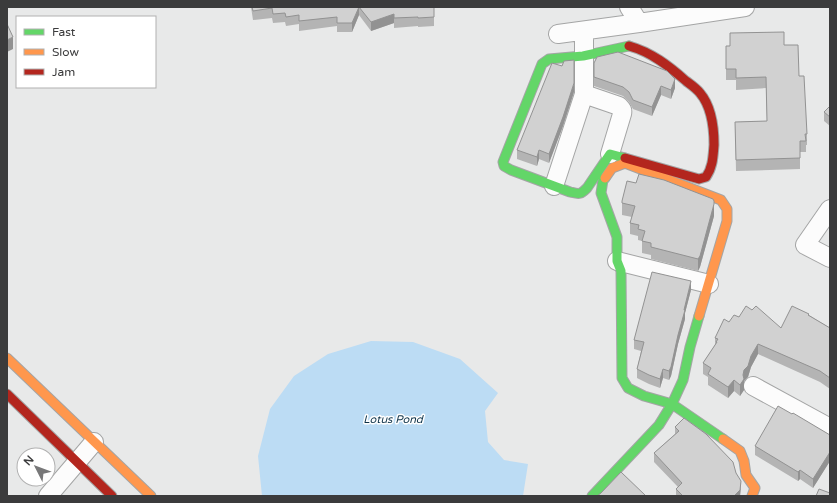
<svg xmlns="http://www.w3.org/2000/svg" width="837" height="503" font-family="'Varela Round',sans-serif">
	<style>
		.water { fill: #bcdcf4 }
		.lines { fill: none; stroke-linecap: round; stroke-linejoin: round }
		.street-casing { stroke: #a4a5a5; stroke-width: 20 }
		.fast-casing { stroke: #a4a5a5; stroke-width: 11 }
		.slow-casing { stroke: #a4a5a5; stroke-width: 11 }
		.jam-casing { stroke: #a4a5a5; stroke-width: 11 }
		.street { stroke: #fcfcfc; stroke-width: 18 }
		.fast { stroke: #63d668; stroke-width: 9 }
		.slow { stroke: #ff974d; stroke-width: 9 }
		.jam { stroke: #b3261e; stroke-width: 9 }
		.wall { fill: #b4b4b4 }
		.shaded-wall { fill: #929292 }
		.building { fill: #d1d1d1; stroke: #929292 }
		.labels { text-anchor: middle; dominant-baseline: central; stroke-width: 3; stroke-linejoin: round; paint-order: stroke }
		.water-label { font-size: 11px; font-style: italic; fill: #0c3248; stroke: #fff }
	</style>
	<rect width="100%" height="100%" fill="#e8e9e9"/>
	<path class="water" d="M371 341 413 342 460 359 498 393 485 411 488 442 504 460 528 464 523 496H262L258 456 270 409 294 376 328 354Z"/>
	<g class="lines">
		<defs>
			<path id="street" d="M629 7 639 23 745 7
				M558 34 639 23
				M584 94 619 106C622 109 623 110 622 114L610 154
				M554 186 584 94V31
				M830 209 805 245 830 258
				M617 261 709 284
				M753 386 830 428
				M48 496 94 442"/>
			<path id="fast" d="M625 158 610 154 587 188C580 195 579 194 570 192L511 170 504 166 503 162 542 64 549 59 583 56 629 46
				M605 178 603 180 601 193 617 237V261L621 271 622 378 628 388 644 396 672 404 723 439
				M592 496 659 425 672 404 683 380 690 347 699 316"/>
			<path id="slow" d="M605 178 612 168 625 163 721 200 727 209V221L699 316
				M7 358 151 496
				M723 439 740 451 744 461 746 475 755 488 752 496"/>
			<path id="jam" d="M625 158 699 179 706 177C713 167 713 156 714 145 714 128 711 106 700 93 696 88 690 84 686 81 669 66 651 52 629 46
				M7 394 112 496"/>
		</defs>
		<use href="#street" class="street-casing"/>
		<use href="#fast" class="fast-casing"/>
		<use href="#slow" class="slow-casing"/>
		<use href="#jam" class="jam-casing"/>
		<use href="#street" class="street"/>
		<use href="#fast" class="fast"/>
		<use href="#slow" class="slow"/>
		<use href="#jam" class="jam"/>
	</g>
	<path class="wall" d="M251 7H434V26L418 27V26L394 28V23L371 31 359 15 352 32H337V26L299 31V24L286 26 285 22 273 23 272 18 253 20Z
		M784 45 799 76 807 134V145H806V152H800V169L736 171 735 122 767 121 766 88 736 90V80H726V46Z
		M594 63 675 88 671 99 661 95 652 116 633 109 629 102 623 96 594 86Z
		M574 92 563 126 549 163 539 159 537 166 517 159V150Z
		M830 106V126L824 121V112Z
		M622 201 714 216 700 267 698 271 651 259V255L642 253V241L638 240V236L630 234V223L632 217 622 215Z
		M691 290 685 313V319L678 344 671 376 669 380 663 378 660 388 649 384 637 378V369L641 351 634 349V340Z
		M809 315 830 328V389L820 382 758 354 751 367 748 377 744 381V390L740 396 734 391 728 398 708 385V377L703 374V363L715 345V338L729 322 739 317 781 328Z
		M792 414 830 435V461L813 488 800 479 798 481 755 455V446Z
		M675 427 736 473 741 490 740 496H676V489L678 487 654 462V453L675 434Z"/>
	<path class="shaded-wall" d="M359 7V15L352 32V23Z
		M394 14V23L371 31V22Z
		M13 37V49L7 52V40Z
		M675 79V88L671 99V90Z
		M574 83V92L563 126 549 163V154Z
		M661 86V95L652 116V107Z
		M539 150V159L537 166V157Z
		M714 204V216L700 267 698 271V259Z
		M691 281V290L685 313V319L678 344 671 376 669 380V371L684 310Z
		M758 344V354L751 367 748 377 744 381V390L740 396V385L744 370 751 356Z
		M663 369V378L660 388V379Z
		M734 380V391L728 398V387Z
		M830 452V461L813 488V479Z
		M800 470V479L798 481V472Z
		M741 481 740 496H734Z"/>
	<path class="building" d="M252 7H359L352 23H337V17L299 21V15L286 17 285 13 273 14 272 8 253 11Z
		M359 7H434V17L418 18V17L394 18V14L371 22Z
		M7 24 13 37 7 40Z
		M784 32V45H798L799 76H804L807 134H805L806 141H800V158L736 160 735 122 767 121 766 77 736 78V69H726V46H730V33Z
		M618 52 667 71 675 79 671 90 661 86 652 107 633 100 629 92 623 87 594 77V63L597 57Z
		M574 60V83L563 117 549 154 539 150 537 157 517 150 552 63 562 66 564 61Z
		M830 106V117L824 112Z
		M639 174 664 180 713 199 714 201V204L700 256 698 259 651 247V243L642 241 645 231 638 229 639 225 630 223 635 206 622 203V201L627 181 636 183Z
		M652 272 691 281 684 310H685L678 335 671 367 669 371 663 369 660 379 649 375 637 369 644 342 634 340Z
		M746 306 752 310 756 306 781 328 792 306 809 314 808 315 830 328V378L820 371 758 344 751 356 748 366 744 370 743 375 744 379 740 385 734 380 728 387 708 374 711 368 703 363 717 342H716L718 339 715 338 724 319 729 322 734 315 739 317Z
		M778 406 792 414 793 413 830 435V452L813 479 800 470 798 472 755 446Z
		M684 418 706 434 733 462 736 473 741 481 740 490 734 496H732L731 495 730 496H683L676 489 682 483 654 453 679 431 675 427Z
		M621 472 646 496H597L601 493Z
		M819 489 830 493V496H816Z"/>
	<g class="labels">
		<g class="water-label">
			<text x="393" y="419">Lotus Pond</text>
		</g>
	</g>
	<rect width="837" height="503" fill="none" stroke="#3b3b3c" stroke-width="16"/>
	<rect x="16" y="16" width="140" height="72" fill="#ffffff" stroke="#b1b1b1"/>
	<rect x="24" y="29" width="20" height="6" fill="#63d668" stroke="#b1b1b1"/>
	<text x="52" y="36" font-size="12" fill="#3b3b3c">Fast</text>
	<rect x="24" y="49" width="20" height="6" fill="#ff974d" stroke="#b1b1b1"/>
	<text x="52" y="56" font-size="12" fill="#3b3b3c">Slow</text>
	<rect x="24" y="69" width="20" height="6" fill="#b3261e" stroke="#b1b1b1"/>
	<text x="52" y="76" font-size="12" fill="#3b3b3c">Jam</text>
	<g transform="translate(36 467) rotate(312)"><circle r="19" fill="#ffffff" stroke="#b1b1b1"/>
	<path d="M0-3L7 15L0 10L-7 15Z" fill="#787879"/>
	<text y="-6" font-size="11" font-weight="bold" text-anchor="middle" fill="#3b3b3c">N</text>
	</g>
</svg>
